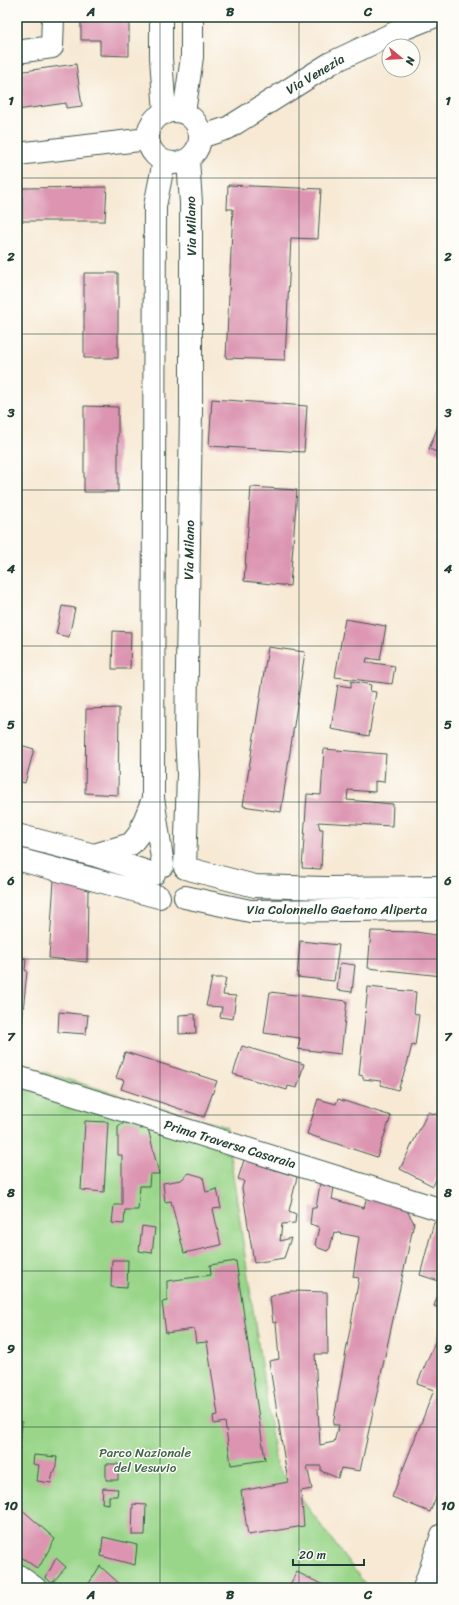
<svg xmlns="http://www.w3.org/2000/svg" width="459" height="1605" font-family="Sriracha,sans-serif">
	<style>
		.green { fill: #9ad68a; stroke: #5c8a5f }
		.building { fill: #dc94b1 }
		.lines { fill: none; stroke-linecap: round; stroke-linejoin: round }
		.minor-casing { stroke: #3f574c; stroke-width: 24 }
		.minor { stroke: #fff; stroke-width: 22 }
		.grid { fill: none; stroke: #1f3d34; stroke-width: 1; stroke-opacity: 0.55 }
		.labels { text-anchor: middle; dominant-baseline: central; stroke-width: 3; stroke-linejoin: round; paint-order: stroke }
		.street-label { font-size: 13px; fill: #1f3d34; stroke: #fdfcf7 }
		.park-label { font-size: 13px; fill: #3e634a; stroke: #fdfcf7 }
		.neatline { fill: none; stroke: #1f3d34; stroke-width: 1.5 }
		.grid-label { font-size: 13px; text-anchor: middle; font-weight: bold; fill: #1f3d34 }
	</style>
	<rect width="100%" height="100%" fill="#fdfcf7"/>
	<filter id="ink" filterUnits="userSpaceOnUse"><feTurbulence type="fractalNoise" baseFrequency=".025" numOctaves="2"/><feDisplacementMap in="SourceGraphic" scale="8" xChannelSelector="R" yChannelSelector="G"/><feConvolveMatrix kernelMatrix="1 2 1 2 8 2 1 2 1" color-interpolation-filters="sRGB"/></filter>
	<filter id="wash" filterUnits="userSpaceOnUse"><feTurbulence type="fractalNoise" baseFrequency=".012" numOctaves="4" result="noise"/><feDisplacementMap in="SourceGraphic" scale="16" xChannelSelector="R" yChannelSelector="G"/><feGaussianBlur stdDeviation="0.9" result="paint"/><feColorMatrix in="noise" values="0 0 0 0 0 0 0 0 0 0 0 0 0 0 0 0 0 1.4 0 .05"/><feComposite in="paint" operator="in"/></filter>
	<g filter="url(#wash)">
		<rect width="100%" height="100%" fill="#f7e9d4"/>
		<path class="green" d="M17 1064 226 1127 276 1465 368 1588H17Z"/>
		<g id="blocks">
			<path class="building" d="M81 17H129V56L100 55V40H81Z
				M76 64 82 106 66 108V103L17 110V72Z
				M228 185 321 189 318 239 291 238 285 360 226 358 233 209H227Z
				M107 187 105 221H22V188Z
				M84 273H118V358H84Z
				M212 399 307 406 304 452 209 446Z
				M84 406 118 407V492H84Z
				M442 416V454L429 449Z
				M251 487 297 490 290 586 244 581Z
				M62 606 75 608 69 637 56 634Z
				M345 619 386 626 380 660 367 658 366 662 395 666 392 684 335 677Z
				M113 631 131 632 130 669H112Z
				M268 647 305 652 281 812 243 806Z
				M351 681 371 685 370 691 376 692 369 736 331 729 338 685 351 687Z
				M119 708 118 795 85 793 86 709Z
				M17 744 34 749 25 783 17 781Z
				M324 749 386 754 384 782 375 781V792L348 790 347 800 393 804 392 826 318 822 320 829H323L321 869 302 868 307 794 321 795Z
				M54 880 88 890 87 962 49 958Z
				M371 931 416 932 442 936V976L368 968Z
				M300 941 339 945 334 981 297 977Z
				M17 956 26 959 25 970 27 971 19 1052 17 1051Z
				M340 963 355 965 352 992 337 990Z
				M212 978H226L223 995 236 996 233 1019 220 1017 222 1007 206 1006Z
				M368 987 416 992 414 1013 419 1015 415 1046 412 1045 407 1065 398 1090 381 1085V1081L363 1079V1076L359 1075Z
				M270 992 347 1001 341 1054 298 1049 300 1038 264 1033Z
				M59 1012 88 1015 86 1034 58 1032Z
				M195 1014 196 1033 179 1034V1015Z
				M242 1046 304 1064 297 1088 288 1086 287 1090 233 1074Z
				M125 1052 217 1081 204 1117 121 1089 124 1080 116 1078Z
				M318 1099 336 1104 338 1099 391 1116 377 1157 307 1134Z
				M442 1108V1167L433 1186 400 1169 428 1112 439 1115Z
				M128 1120 139 1122 140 1129 148 1128 159 1174H150L149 1186H140L138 1210H125L124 1224 112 1223 114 1205H122V1155H118V1127Z
				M85 1121 108 1122 104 1192 81 1190Z
				M244 1160 297 1177 289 1211 296 1214 295 1223 282 1224 280 1241 291 1238 284 1258 254 1263 242 1188 244 1181 238 1179Z
				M189 1173 203 1177 206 1192 217 1189 221 1208 213 1209 221 1245 184 1253 171 1201 165 1202 163 1183 181 1180Z
				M320 1184 334 1188 332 1199 364 1208 367 1196 405 1207 414 1223 360 1471 341 1468 338 1478 321 1471V1466H307L312 1489 301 1491 304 1526 248 1535 241 1491 288 1482 269 1361 279 1359 276 1322 273 1323 270 1297 280 1293 291 1291 327 1292 328 1354H315L320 1445 334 1442 339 1425H333L359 1278 353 1277 359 1237 334 1232 330 1248 327 1251 319 1248 315 1245 319 1227 310 1224 312 1207 316 1208Z
				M434 1222 442 1225V1282L420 1275Z
				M142 1226 155 1228 152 1253 139 1251Z
				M112 1260H128L127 1288 111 1287Z
				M236 1261 265 1460 231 1465 225 1422 214 1424 213 1416 218 1415 207 1342 196 1343 194 1329 166 1333 162 1302 167 1301V1281L211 1275 210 1265Z
				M442 1284V1309L434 1306Z
				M442 1326V1482L430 1512 392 1497 434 1390 417 1384Z
				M17 1421 22 1422 20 1449H17Z
				M34 1455 57 1457 55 1472H53L51 1483 37 1481 39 1465 33 1464Z
				M106 1464H118V1480H106Z
				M103 1488 118 1489 117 1496H109V1504L102 1503Z
				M133 1504 146 1505 145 1535H132Z
				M17 1505 55 1539 38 1569 17 1554Z
				M103 1537 137 1545 135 1565 101 1556Z
				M56 1558 66 1567 52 1583 46 1578Z
				M442 1562V1588H433Z
				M100 1566 124 1588H86Z
				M297 1572 329 1588H288Z
				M131 1585 142 1586V1588H129Z"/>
		</g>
	</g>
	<g filter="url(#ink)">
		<use href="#blocks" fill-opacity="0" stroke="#3f574c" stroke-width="1"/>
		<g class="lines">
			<defs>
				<path id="minor" d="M161 17V58L165 113
					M17 52 52 47 53 17
					M148 137a26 26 0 1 1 52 0a26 26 0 1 1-52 0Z
					M184 113 192 57V17
					M200 137 228 128 331 63 405 28 433 17
					M17 154 148 139
					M188 160 191 203V409L186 734 188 774 185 868 255 886 325 888 442 887
					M17 835 94 855 154 874
					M94 855 131 844 139 834 153 799
					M17 859 159 897
					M163 865 153 798V774L155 206 164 161
					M185 897 250 911 442 909
					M17 1077 442 1210
					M17 1575 35 1588
					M424 1588 442 1535"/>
			</defs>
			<use href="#minor" class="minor-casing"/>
			<use href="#minor" class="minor"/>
		</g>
	</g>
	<path class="grid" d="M160 17V1588M299 17V1588M17 178H442M17 334H442M17 490H442M17 646H442M17 802H442M17 959H442M17 1115H442M17 1271H442M17 1427H442"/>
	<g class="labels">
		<g class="street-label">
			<text transform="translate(315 74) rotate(-31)">Via Venezia</text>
			<text transform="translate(191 226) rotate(-91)">Via Milano</text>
			<text transform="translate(189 550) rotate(-89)">Via Milano</text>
			<text x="337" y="909">Via Colonnello Gaetano Aliperta</text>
			<text transform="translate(230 1144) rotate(17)">Prima Traversa Casaraia</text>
		</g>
		<g class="park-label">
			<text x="145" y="1452">Parco Nazionale<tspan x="145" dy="15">del Vesuvio</tspan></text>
		</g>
	</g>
	<rect width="459" height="1605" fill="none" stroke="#fdfcf7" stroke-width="44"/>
	<g transform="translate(401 58) rotate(108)"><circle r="19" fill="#fdfcf7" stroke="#a4b0a9"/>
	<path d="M0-3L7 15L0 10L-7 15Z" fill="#d1495b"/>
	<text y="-6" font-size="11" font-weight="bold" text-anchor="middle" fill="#1f3d34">N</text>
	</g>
	<path d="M293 1559v6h71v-6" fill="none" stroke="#1f3d34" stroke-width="2"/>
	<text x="299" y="1559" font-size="12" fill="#1f3d34" stroke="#fdfcf7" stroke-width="3" paint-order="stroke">20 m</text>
	<rect x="22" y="22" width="415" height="1561" class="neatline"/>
	<g class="grid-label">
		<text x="91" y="16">A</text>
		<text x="230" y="16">B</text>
		<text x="368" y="16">C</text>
		<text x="11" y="105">1</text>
		<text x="448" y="105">1</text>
		<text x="11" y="261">2</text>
		<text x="448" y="261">2</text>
		<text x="11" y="417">3</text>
		<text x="448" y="417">3</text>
		<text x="11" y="573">4</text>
		<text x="448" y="573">4</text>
		<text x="11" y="729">5</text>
		<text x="448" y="729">5</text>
		<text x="11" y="885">6</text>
		<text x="448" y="885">6</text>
		<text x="11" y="1041">7</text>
		<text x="448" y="1041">7</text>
		<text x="11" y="1197">8</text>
		<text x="448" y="1197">8</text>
		<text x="11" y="1353">9</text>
		<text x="448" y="1353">9</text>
		<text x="11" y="1510">10</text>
		<text x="448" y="1510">10</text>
		<text x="91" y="1599">A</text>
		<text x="230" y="1599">B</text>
		<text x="368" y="1599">C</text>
	</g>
</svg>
